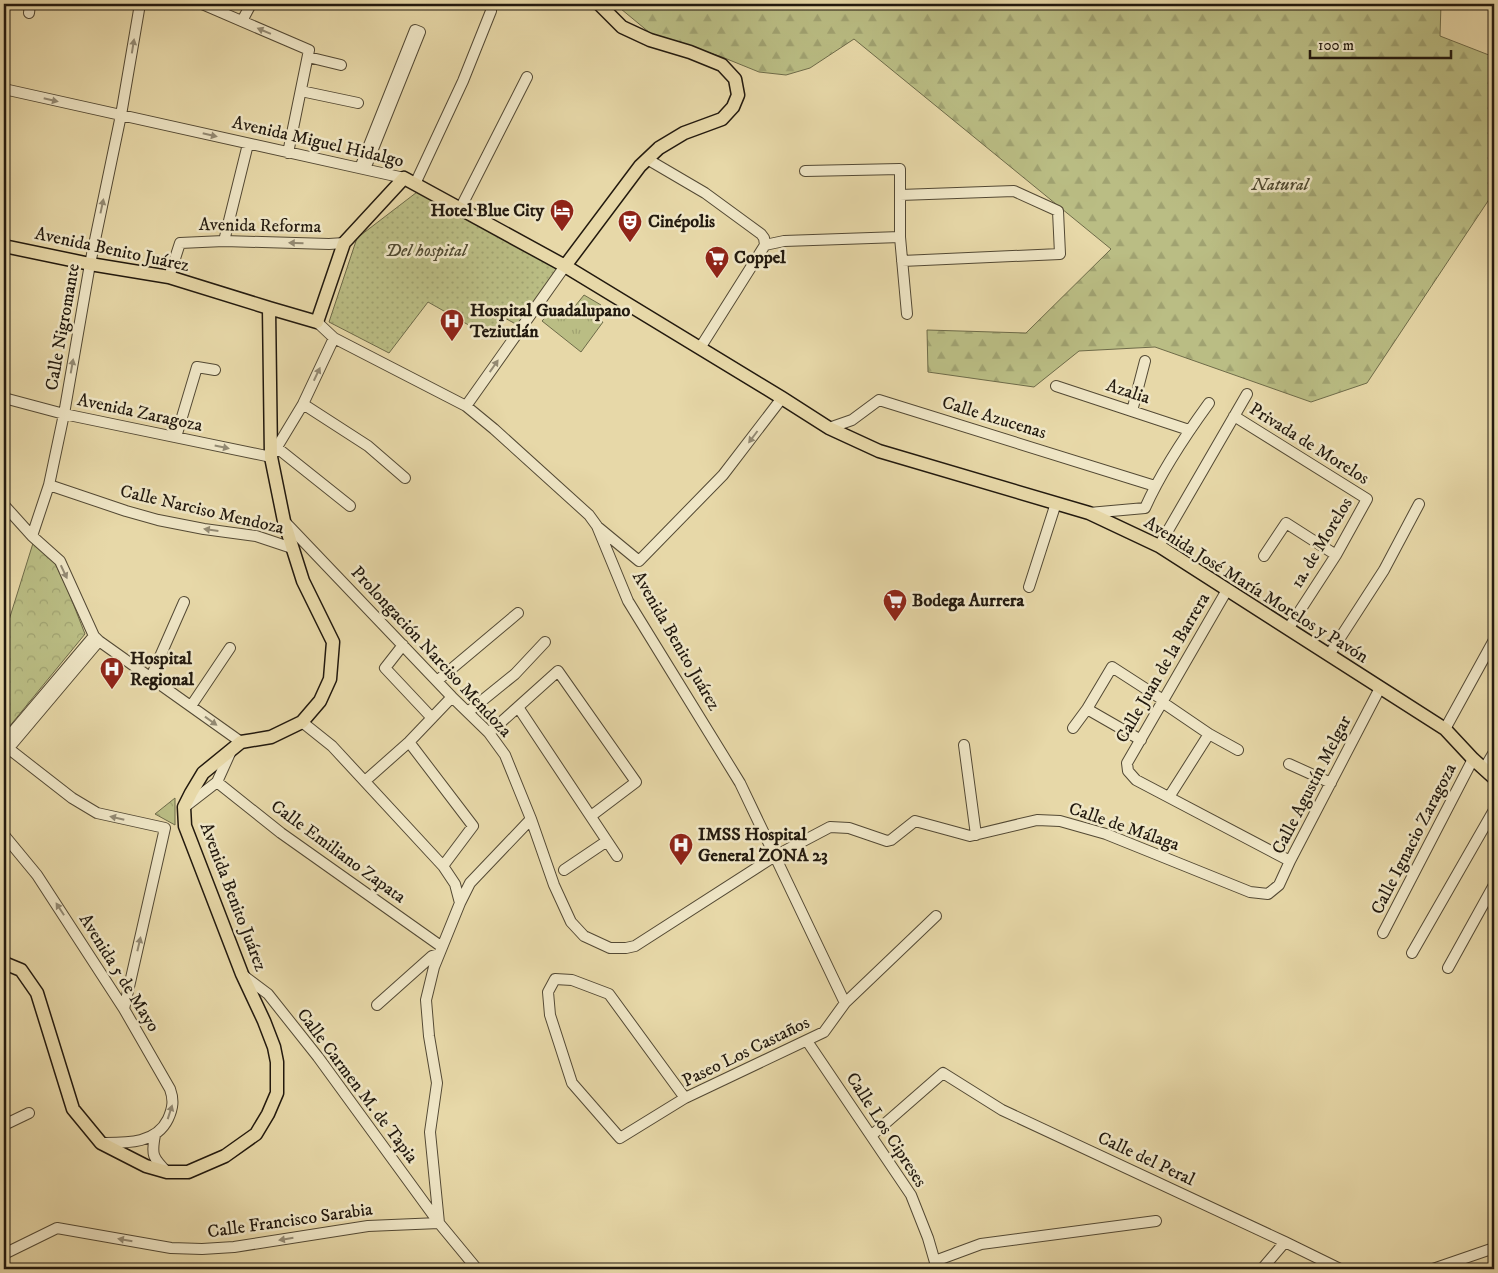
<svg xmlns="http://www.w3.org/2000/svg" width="1498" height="1273" font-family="'IM FELL DW Pica',serif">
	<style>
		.grass { fill: url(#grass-tufts); stroke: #6e6b49 }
		.forest { fill: url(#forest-firs); stroke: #6e6b49 }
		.park { fill: url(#park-crowns); stroke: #6e6b49 }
		.garden { fill: url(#garden-dots); stroke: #6e6b49 }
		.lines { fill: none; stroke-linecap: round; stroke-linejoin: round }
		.minor-casing { stroke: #534934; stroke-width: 12 }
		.major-casing { stroke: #22190e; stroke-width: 15 }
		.minor { stroke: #efe6c6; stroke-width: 10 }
		.major { stroke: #e7d8a8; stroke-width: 12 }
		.oneway { fill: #938a73 }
		.labels { text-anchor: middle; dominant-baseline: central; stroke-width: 5; stroke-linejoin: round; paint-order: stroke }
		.street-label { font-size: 18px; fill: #22190e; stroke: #efe6c6 }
		.park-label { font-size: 18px; font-style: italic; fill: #504a31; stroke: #efe6c6 }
		.poi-label { font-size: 18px; font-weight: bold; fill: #22190e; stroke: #efe6c6; text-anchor: start }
	</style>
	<defs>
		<pattern id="grass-tufts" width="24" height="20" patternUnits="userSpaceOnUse" patternTransform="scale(1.25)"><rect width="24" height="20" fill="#babd84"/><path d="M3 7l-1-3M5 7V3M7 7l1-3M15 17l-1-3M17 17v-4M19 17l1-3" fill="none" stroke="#a0a271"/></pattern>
		<pattern id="forest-firs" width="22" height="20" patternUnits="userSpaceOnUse" patternTransform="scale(1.25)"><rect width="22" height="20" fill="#babd84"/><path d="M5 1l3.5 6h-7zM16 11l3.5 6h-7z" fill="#a0a271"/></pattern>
		<pattern id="park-crowns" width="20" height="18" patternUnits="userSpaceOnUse" patternTransform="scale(1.25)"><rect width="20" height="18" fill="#babd84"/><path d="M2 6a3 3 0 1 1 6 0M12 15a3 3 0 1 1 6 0" fill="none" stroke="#a0a271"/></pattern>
		<pattern id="garden-dots" width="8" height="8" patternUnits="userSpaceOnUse" patternTransform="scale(1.25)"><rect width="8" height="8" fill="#babd84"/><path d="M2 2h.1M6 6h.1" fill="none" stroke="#a0a271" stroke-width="1.8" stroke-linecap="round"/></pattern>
	</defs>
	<rect width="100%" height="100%" fill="#e7d8a8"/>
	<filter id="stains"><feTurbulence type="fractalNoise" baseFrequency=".004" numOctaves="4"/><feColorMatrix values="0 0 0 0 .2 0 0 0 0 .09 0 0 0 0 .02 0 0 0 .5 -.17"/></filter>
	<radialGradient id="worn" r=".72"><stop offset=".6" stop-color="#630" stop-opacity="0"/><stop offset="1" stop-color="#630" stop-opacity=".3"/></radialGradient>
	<path class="grass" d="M584 295 601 305 593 318 603 322 581 352 542 321 554 308 567 316Z"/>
	<path class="forest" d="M615 4H1441L1440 36 1494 57V192L1367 383 1311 402 1155 347 1079 351 1034 387 928 372 927 330 1026 333 1111 249 854 39 810 68 786 75 759 72 722 57 650 33Z"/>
	<path class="park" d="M34 540 55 563 69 593 85 634 4 733V657L7 644 9 620Z
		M175 798V825L155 814Z"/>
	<path class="garden" d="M421 189 563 269 521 327 503 317 488 336 428 302 389 353 329 322 357 238Z"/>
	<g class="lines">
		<defs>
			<path id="minor" d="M202 4 309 50 288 153
				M29 13 30 4
				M242 21 251 4
				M308 57 341 65
				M4 89 404 178
				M301 91 358 103
				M647 159 705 193 746 223 761 234 764 238 765 245 700 348
				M360 168 415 30 420 32 365 169
				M805 171 900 169V237L907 314
				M415 184 463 81 491 11
				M900 195 1014 191 1058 211 1060 254 902 261
				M460 209 527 77
				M224 241 248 144
				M765 245 784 241 900 237
				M169 277 180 243 224 241 329 244 344 243
				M317 322 334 338 466 406 494 429 589 515 597 526 628 601 740 783 845 1003
				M1056 386 1189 430
				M4 398 64 414 271 457 303 404 334 338
				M303 404 368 446 405 478
				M466 406 565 266
				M1132 411 1145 361
				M1234 416 1367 499 1336 555 1288 629
				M829 428 852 420 879 400 1155 486
				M176 437 197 367 215 370
				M271 443 350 506
				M49 485 126 511 158 520 204 529 256 536 292 548
				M4 505 32 536 60 561 94 636 99 641 241 742
				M1089 513 1145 508C1162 470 1185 436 1209 403
				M285 522 452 697 489 733 505 755 531 819 554 885 571 922 584 936 610 948H626L635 946 775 856 830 827 849 828 887 841 891 840 915 821 970 836 1037 820 1060 821 1106 834 1250 892 1268 894 1279 885 1290 861 1380 688
				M599 528 639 561 723 475 782 398
				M32 536 49 485 64 414 90 264 121 115 140 4
				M1159 546 1247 394
				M1264 556 1286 523 1336 555
				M1029 587 1056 503
				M1227 590 1127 763 1128 771 1136 780 1290 861
				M403 645 385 668 432 718
				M1329 655 1384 570 1419 504
				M151 677 184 602
				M437 681 518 613
				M191 706 230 648
				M518 707 617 856
				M1087 709 1141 740
				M468 712 515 674 545 642
				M302 722 332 746 443 866 455 884 460 903 434 967 426 1000 429 1036 437 1083 430 1132 439 1223
				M1073 728 1087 709 1112 667 1160 698 1162 702 1209 734 1238 750
				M1445 729 1494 640
				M489 733 558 671 636 782 591 816
				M4 742 94 636
				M409 742 473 826 443 866
				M4 745 72 798 97 813 165 828 124 1009
				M964 745 976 835
				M8 749 99 641
				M1289 764 1331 783
				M1484 769 1494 752
				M365 781 409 742 452 697
				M217 782 281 833 442 947
				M1169 797 1209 734
				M186 806 217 782 231 751
				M4 835 37 875 124 1009 170 1089C174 1100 173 1108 168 1119 156 1144 126 1143 102 1143
				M564 870 607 841
				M460 903 470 883 531 819
				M1383 933 1473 759
				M1412 953 1494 810
				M1448 968 1494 885
				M244 976 268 994 318 1057 439 1223 477 1269
				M377 1005 432 956 439 954
				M807 1041 911 1195 928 1238 937 1269
				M685 1098 609 994 572 980 555 979 548 992 550 1015 572 1083 620 1138 685 1098 824 1032 845 1003 936 916
				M4 1125 29 1113
				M155 1135C151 1155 153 1158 167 1172
				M872 1135 943 1073 1002 1110 1285 1242 1340 1269
				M4 1254 57 1228 171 1248 202 1249 234 1247 368 1226 439 1223
				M935 1261 981 1244 1156 1221
				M1262 1269 1285 1242
				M1433 1269 1494 1248"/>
			<path id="major" d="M4 246 90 264 169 277 269 308 271 457 284 521 303 581 333 642 330 679 320 701 302 722 271 737 241 742 203 773 191 793 184 807 185 826 242 974 264 1021 274 1047 277 1062V1093L268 1114 256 1134 225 1156 188 1172H167L146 1166 101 1143 73 1109 37 993 21 970 4 963
				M565 266 640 166 659 148 684 133 722 119 733 107 738 95 735 79 722 65 690 52 650 40 622 27 599 4
				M269 308 317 322 344 243 404 178 565 266 782 398 829 428 879 451 1089 513 1159 546 1445 729 1473 759 1494 778"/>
		</defs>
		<use href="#minor" class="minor-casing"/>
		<use href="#major" class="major-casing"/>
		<use href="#minor" class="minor"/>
		<use href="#major" class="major"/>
	</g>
	<defs><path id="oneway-solid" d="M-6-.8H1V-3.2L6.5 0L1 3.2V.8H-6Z" transform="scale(1.25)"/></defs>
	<g class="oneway">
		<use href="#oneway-solid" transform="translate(264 31) rotate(-157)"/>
		<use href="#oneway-solid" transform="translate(133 46) rotate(-81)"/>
		<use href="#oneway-solid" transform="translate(51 100) rotate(13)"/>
		<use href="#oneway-solid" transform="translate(210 135) rotate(13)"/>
		<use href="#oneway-solid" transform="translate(102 206) rotate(-78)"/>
		<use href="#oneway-solid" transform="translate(296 243) rotate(-179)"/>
		<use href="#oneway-solid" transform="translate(72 366) rotate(-80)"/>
		<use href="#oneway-solid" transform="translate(494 366) rotate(-55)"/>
		<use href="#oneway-solid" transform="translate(317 374) rotate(-65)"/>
		<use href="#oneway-solid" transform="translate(753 437) rotate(127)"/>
		<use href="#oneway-solid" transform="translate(222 447) rotate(12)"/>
		<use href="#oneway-solid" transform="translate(211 530) rotate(-172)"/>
		<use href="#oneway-solid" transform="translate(64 572) rotate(65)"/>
		<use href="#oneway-solid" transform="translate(211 721) rotate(36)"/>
		<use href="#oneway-solid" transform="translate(117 818) rotate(-167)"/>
		<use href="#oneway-solid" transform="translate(60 909) rotate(-123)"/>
		<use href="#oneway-solid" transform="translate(139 944) rotate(-77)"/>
		<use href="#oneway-solid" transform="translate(170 1112) rotate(-72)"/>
		<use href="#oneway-solid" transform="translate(286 1239) rotate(171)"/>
		<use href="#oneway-solid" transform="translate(125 1240) rotate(-170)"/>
	</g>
	<defs>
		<symbol id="hotel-pin" viewBox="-11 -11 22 30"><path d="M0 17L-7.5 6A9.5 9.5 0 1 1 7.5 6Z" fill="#8f2418" stroke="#efe6c6"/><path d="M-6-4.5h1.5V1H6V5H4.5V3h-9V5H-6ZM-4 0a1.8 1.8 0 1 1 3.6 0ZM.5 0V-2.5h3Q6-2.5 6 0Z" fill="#fff"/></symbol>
		<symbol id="theatre-pin" viewBox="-11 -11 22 30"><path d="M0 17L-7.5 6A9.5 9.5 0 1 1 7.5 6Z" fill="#8f2418" stroke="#efe6c6"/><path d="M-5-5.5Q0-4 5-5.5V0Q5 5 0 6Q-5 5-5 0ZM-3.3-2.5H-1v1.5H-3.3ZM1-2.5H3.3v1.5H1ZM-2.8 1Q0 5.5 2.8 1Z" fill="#fff"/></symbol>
		<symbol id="supermarket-pin" viewBox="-11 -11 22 30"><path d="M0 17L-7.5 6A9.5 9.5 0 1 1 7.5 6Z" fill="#8f2418" stroke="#efe6c6"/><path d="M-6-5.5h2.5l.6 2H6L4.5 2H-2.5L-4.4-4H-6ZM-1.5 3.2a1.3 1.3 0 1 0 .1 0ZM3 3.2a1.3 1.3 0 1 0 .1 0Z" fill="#fff"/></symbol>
		<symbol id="hospital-pin" viewBox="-11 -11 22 30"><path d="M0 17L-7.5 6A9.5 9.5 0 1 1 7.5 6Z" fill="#8f2418" stroke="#efe6c6"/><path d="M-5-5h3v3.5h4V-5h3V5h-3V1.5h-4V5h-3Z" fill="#fff"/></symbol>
	</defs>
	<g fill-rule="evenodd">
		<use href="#hotel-pin" x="548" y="197" width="28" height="38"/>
		<use href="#theatre-pin" x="616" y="208" width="28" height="38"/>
		<use href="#supermarket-pin" x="703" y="244" width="28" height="38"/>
		<use href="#hospital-pin" x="438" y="307" width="28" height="38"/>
		<use href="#supermarket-pin" x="881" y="587" width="28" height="38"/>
		<use href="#hospital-pin" x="98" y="655" width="28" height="38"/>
		<use href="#hospital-pin" x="667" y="831" width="28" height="38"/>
	</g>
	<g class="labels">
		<g class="street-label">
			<text transform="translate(318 142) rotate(13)">Avenida Miguel Hidalgo</text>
			<text transform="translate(260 226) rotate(1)">Avenida Reforma</text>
			<text transform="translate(112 250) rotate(12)">Avenida Benito Juárez</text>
			<text transform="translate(63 327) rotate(-80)">Calle Nigromante</text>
			<text transform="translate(1128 392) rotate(18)">Azalia</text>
			<text transform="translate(140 413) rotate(12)">Avenida Zaragoza</text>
			<text transform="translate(994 418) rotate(17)">Calle Azucenas</text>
			<text transform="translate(1309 444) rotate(32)">Privada de Morelos</text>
			<text transform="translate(202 510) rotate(13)">Calle Narciso Mendoza</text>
			<text transform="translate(1322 543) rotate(-59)">1a. de Morelos</text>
			<text transform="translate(1256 590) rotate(32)">Avenida José María Morelos y Pavón</text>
			<text transform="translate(676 641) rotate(60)">Avenida Benito Juárez</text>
			<text transform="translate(431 652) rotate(47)">Prolongación Narciso Mendoza</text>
			<text transform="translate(1163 668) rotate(-60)">Calle Juan de la Barrera</text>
			<text transform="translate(1312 785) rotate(-63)">Calle Agustín Melgar</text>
			<text transform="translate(1124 827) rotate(19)">Calle de Málaga</text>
			<text transform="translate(1414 839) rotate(-63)">Calle Ignacio Zaragoza</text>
			<text transform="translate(338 852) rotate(36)">Calle Emiliano Zapata</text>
			<text transform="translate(233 897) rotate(69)">Avenida Benito Juárez</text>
			<text transform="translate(119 973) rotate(58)">Avenida 5 de Mayo</text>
			<text transform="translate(746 1052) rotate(-26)">Paseo Los Castaños</text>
			<text transform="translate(357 1086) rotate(53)">Calle Carmen M. de Tapia</text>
			<text transform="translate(886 1130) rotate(57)">Calle Los Cipreses</text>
			<text transform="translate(1146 1159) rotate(25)">Calle del Peral</text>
			<text transform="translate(290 1221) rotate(-8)">Calle Francisco Sarabia</text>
		</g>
		<g class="park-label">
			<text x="1280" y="185">Natural</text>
			<text x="426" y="251">Del hospital</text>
		</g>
		<g class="poi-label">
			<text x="544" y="211" text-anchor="end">Hotel Blue City</text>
			<text x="648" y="222">Cinépolis</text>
			<text x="734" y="258">Coppel</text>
			<text x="470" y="311">Hospital Guadalupano<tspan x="470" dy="21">Teziutlán</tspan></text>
			<text x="912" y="601">Bodega Aurrera</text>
			<text x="130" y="659">Hospital<tspan x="130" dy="21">Regional</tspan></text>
			<text x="698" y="835">IMSS Hospital<tspan x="698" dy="21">General ZONA 23</tspan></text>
		</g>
	</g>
	<rect width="1498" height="1273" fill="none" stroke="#e7d8a8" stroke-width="20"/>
	<rect x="5" y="5" width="1488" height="1263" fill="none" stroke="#22190e" stroke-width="2.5"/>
	<rect x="10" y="10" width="1478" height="1253" fill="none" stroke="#22190e"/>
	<path d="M1310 50v8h141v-8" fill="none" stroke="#22190e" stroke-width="2.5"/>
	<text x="1318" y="50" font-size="15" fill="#22190e" stroke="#efe6c6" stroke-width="4" paint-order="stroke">100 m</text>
	<rect width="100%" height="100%" filter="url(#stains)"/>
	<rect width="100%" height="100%" fill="url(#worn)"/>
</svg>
